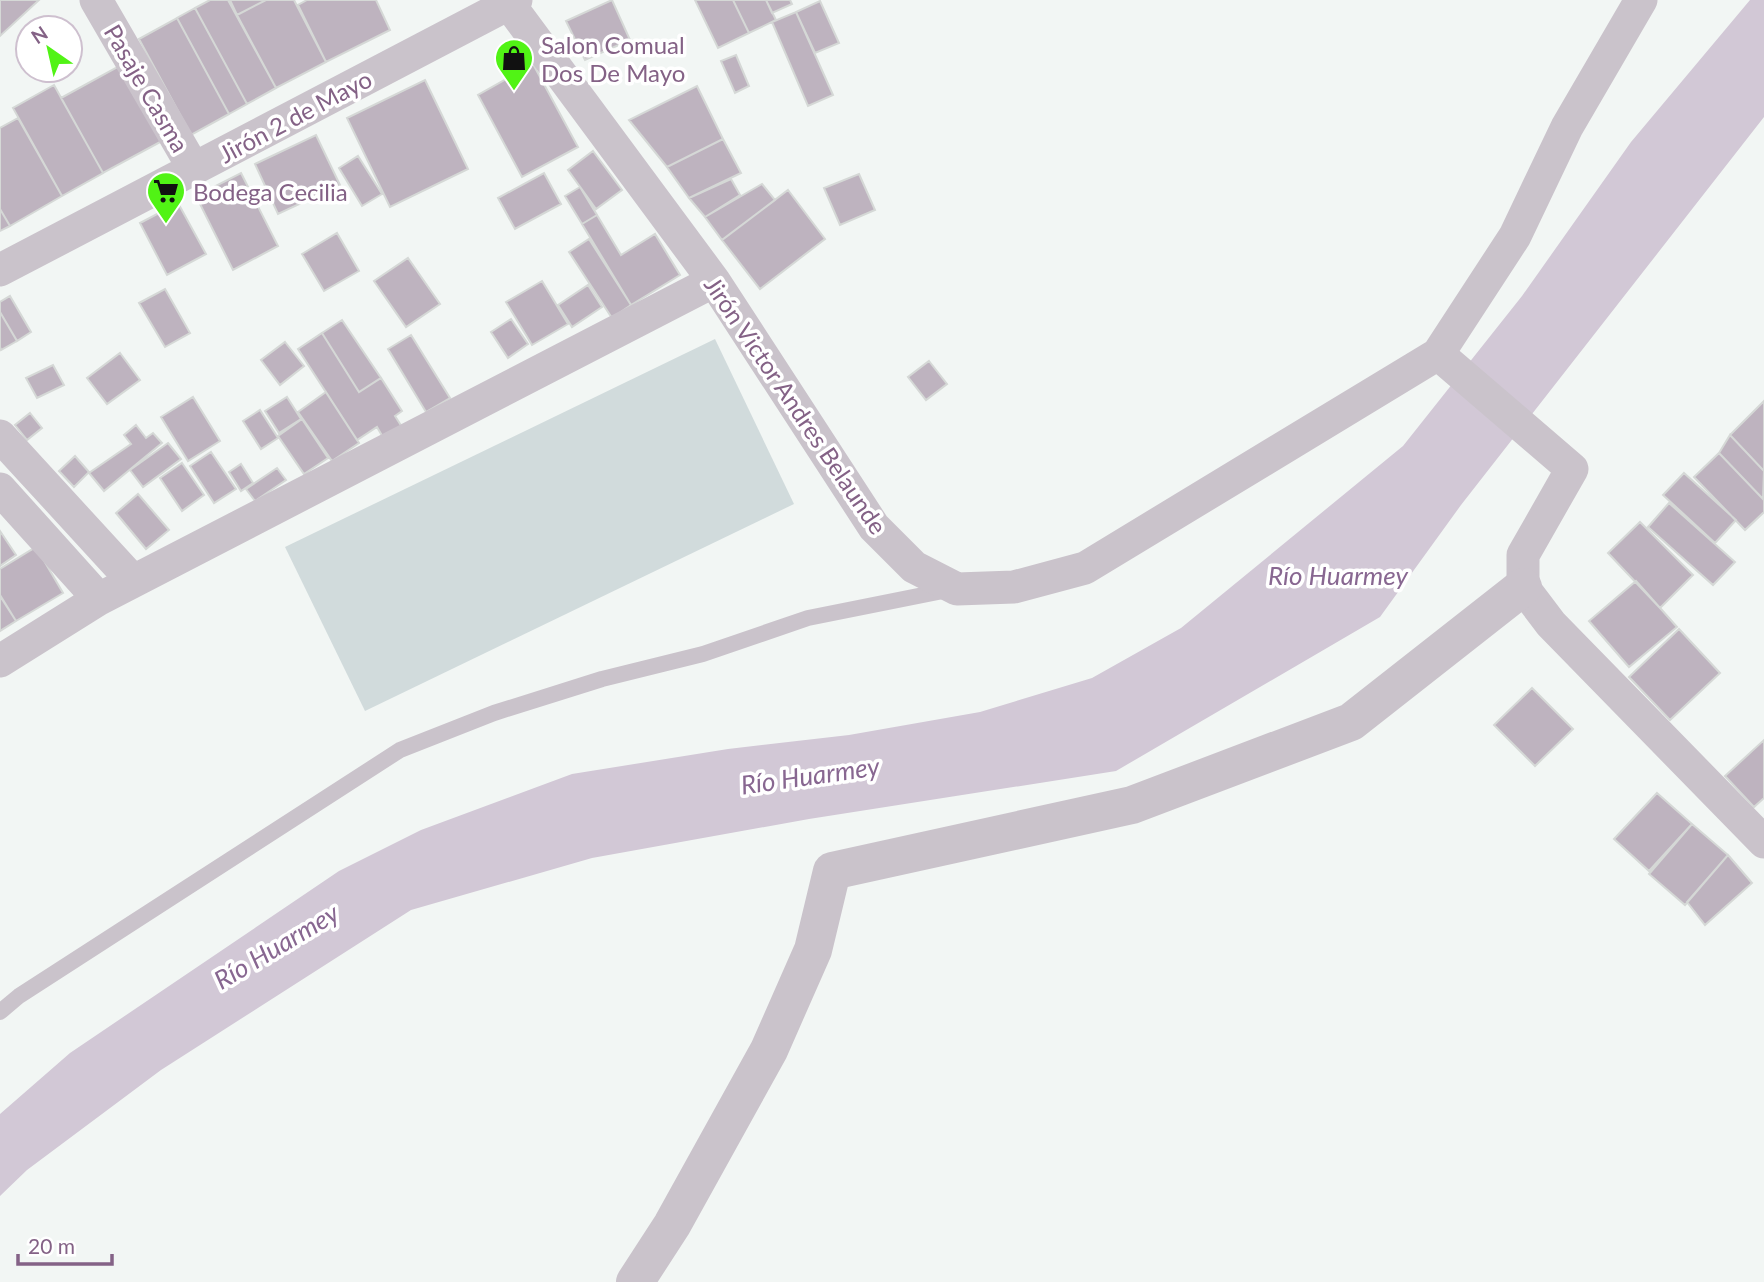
<svg xmlns="http://www.w3.org/2000/svg" width="1764" height="1282" font-family="Lato,sans-serif">
	<style>
		.green { fill: #d1dbdc }
		.water { fill: #d2c8d6 }
		.building { fill: #beb3bf; stroke: #d5d8d6; stroke-width: 2 }
		.lines { fill: none; stroke-linecap: round; stroke-linejoin: round }
		.service { stroke: #cac3cb; stroke-width: 16 }
		.minor { stroke: #cac3cb; stroke-width: 33 }
		.tertiary { stroke: #cac3cb; stroke-width: 38 }
		.labels { text-anchor: middle; dominant-baseline: central; stroke-width: 7; stroke-linejoin: round; paint-order: stroke }
		.poi-label { font-size: 24px; fill: #846286; stroke: #fff; text-anchor: start }
		.street-label { font-size: 24px; fill: #846286; stroke: #fff }
		.water-label { font-size: 26px; font-style: italic; fill: #886791; stroke: #fff }
	</style>
	<rect width="100%" height="100%" fill="#f2f6f4"/>
	<path class="green" d="M715 339 794 504 365 711 285 547Z"/>
	<path class="water" d="M1750 0H1764V117L1461 505 1380 617 1116 771 809 819 592 858 411 910 161 1070 27 1170 0 1196V1114L70 1053 339 871 421 830 572 774 728 749 849 735 980 712 1092 678 1181 628 1403 446 1522 296 1631 142Z"/>
	<path class="building" d="M0 0H39L0 36Z
		M210 0H228L276 88 247 104 195 8Z
		M230 0H266L237 15Z
		M266 0H294L326 62 276 88 237 15Z
		M307 0H376L390 30 326 62 298 5Z
		M612 0 630 40 585 60 566 21Z
		M695 0H733L749 33 718 48Z
		M733 0H766L776 20 749 33Z
		M766 0H790L792 4 772 13Z
		M820 1 839 43 815 53 796 12Z
		M195 8 247 104 229 114 177 18Z
		M796 12 833 95 808 106 772 22Z
		M177 18 229 114 191 135 139 39Z
		M736 55 749 86 735 93 721 61Z
		M533 64 578 147 522 177 478 95Z
		M121 65 162 141 103 173 61 98Z
		M425 80 468 169 390 207 347 118Z
		M54 85 103 173 62 196 13 108Z
		M697 86 723 139 667 167 629 120Z
		M18 118 62 196 10 226 0 209V128Z
		M316 135 340 185 278 214 255 164Z
		M723 139 741 173 689 198 667 167Z
		M593 151 622 190 596 209 568 170Z
		M358 156 382 194 362 206 339 168Z
		M241 173 278 246 233 270 196 196Z
		M544 173 561 204 515 229 498 198Z
		M859 174 875 210 840 225 824 188Z
		M731 179 740 195 705 217 689 198Z
		M762 184 775 200 722 240 705 217Z
		M580 187 597 215 582 224 565 196Z
		M788 190 825 239 760 289 722 240Z
		M178 203 206 254 167 275 140 223Z
		M0 209 10 226 0 231Z
		M597 215 621 255 655 234 680 275 631 305 582 224Z
		M337 233 359 271 324 291 302 254Z
		M589 239 631 305 612 318 569 252Z
		M408 258 440 304 406 327 374 281Z
		M542 281 568 324 532 345 506 302Z
		M588 285 602 307 572 327 558 305Z
		M165 289 190 333 165 347 139 303Z
		M10 296 31 332 17 341 0 312V302Z
		M0 312 17 341 1 350 0 347Z
		M511 319 528 344 508 358 491 332Z
		M342 320 381 378 359 392 322 333Z
		M322 333 359 392 381 378 402 411 395 416 402 427 384 439 377 427 357 440 298 349Z
		M411 335 450 398 426 412 388 349Z
		M285 342 304 366 280 385 261 360Z
		M120 353 140 380 107 404 87 378Z
		M929 361 947 384 926 400 908 377Z
		M53 365 64 385 37 398 26 378Z
		M326 392 359 443 332 461 298 412Z
		M193 397 220 441 188 461 161 417Z
		M287 397 301 419 279 433 265 411Z
		M1764 401V471L1730 435Z
		M260 410 278 438 261 449 243 421Z
		M30 413 42 428 27 440 15 425Z
		M302 419 328 458 304 474 278 436Z
		M136 425 146 438 153 433 162 443 104 491 89 473 131 444 124 435Z
		M1730 435 1764 471 1763 499 1719 453Z
		M168 443 181 459 143 487 130 470Z
		M211 452 236 489 214 503 190 466Z
		M1719 453 1764 500V512L1745 530 1694 477Z
		M75 456 89 472 74 487 59 471Z
		M182 463 204 495 182 511 160 478Z
		M241 464 253 483 241 491 229 472Z
		M277 468 286 480 255 501 246 489Z
		M1684 473 1736 520 1715 543 1663 495Z
		M138 494 169 530 146 549 116 513Z
		M1669 503 1735 562 1713 585 1648 527Z
		M1640 522 1693 575 1660 608 1608 553Z
		M0 531 16 555 0 566Z
		M36 547 63 593 16 621 0 595V569Z
		M1636 581 1677 627 1629 667 1589 621Z
		M0 596 16 621 0 631Z
		M1679 629 1720 673 1670 720 1629 677Z
		M1532 688 1573 729 1535 766 1494 725Z
		M1764 740V798L1754 807 1725 776Z
		M1657 793 1692 824 1649 871 1614 839Z
		M1692 824 1728 855 1685 905 1649 874Z
		M1728 855 1752 883 1705 925 1687 902Z"/>
	<g class="lines">
		<path class="service" d="M0 1012 19 996 400 750 494 713 602 679 703 654 808 618 948 590"/>
		<path class="minor" d="M96 0 194 169
			M506 0 714 281 874 527 914 567 957 589 1014 587 1085 568 1438 354 1515 236 1567 127 1641 0
			M0 270 516 0
			M1438 354 1572 469 1523 555V587L1551 624 1764 842
			M0 436 133 581
			M0 489 99 599
			M0 661 99 599 714 281"/>
		<path class="tertiary" d="M635 1282 672 1225 769 1050 813 950 832 871 1132 805 1351 722 1523 587"/>
	</g>
	<defs>
		<symbol id="shop-pin" viewBox="-11 -11 22 30"><path d="M0 17L-7.5 6A9.5 9.5 0 1 1 7.5 6Z" fill="#51f315" stroke="#fff"/><path d="M-5-2.5h2.3a2.7 3.5 0 0 1 5.4 0H5L5.5 6h-11ZM-1.5-2.5h3a1.5 2.3 0 0 0-3 0Z" fill="#111"/></symbol>
		<symbol id="supermarket-pin" viewBox="-11 -11 22 30"><path d="M0 17L-7.5 6A9.5 9.5 0 1 1 7.5 6Z" fill="#51f315" stroke="#fff"/><path d="M-6-5.5h2.5l.6 2H6L4.5 2H-2.5L-4.4-4H-6ZM-1.5 3.2a1.3 1.3 0 1 0 .1 0ZM3 3.2a1.3 1.3 0 1 0 .1 0Z" fill="#111"/></symbol>
	</defs>
	<g fill-rule="evenodd">
		<use href="#shop-pin" x="492" y="36" width="44" height="60"/>
		<use href="#supermarket-pin" x="144" y="169" width="44" height="60"/>
	</g>
	<g class="labels">
		<g class="poi-label">
			<text x="541" y="44">Salon Comual<tspan x="541" dy="28">Dos De Mayo</tspan></text>
			<text x="193" y="191">Bodega Cecilia</text>
		</g>
		<g class="street-label">
			<text transform="translate(147 88) rotate(60)">Pasaje Casma</text>
			<text transform="translate(295 116) rotate(-28)">Jirón 2 de Mayo</text>
			<text transform="translate(796 405) rotate(56)">Jirón Victor Andres Belaunde</text>
		</g>
		<g class="water-label">
			<text x="1338" y="575">Río Huarmey</text>
			<text transform="translate(810 775) rotate(-8)">Río Huarmey</text>
			<text transform="translate(276 946) rotate(-31)">Río Huarmey</text>
		</g>
	</g>
	<g transform="translate(49 49) rotate(326)"><circle r="33" fill="#ffffff" stroke="#cec0cf" stroke-width="2"/>
	<path d="M0-5L12 26L0 18L-12 26Z" fill="#51f315"/>
	<text y="-10" font-size="19" font-weight="bold" text-anchor="middle" fill="#846286">N</text>
	</g>
	<path d="M18 1254v10h94v-10" fill="none" stroke="#846286" stroke-width="3.5"/>
	<text x="28" y="1254" font-size="21" fill="#846286" stroke="#ffffff" stroke-width="5" paint-order="stroke">20 m</text>
</svg>
